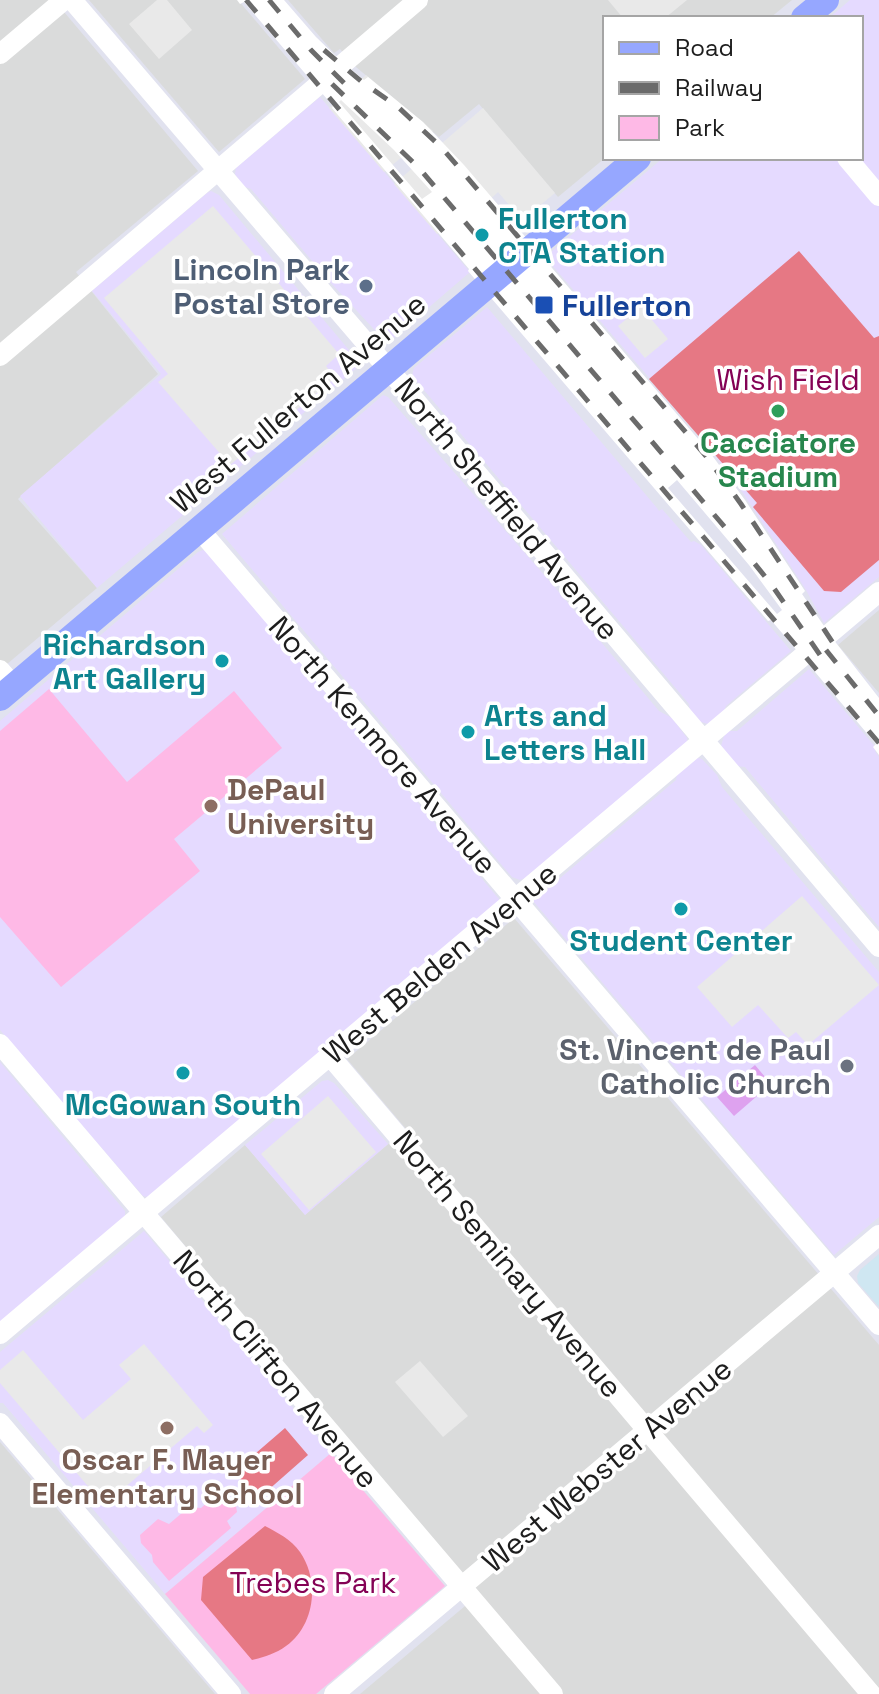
<svg xmlns="http://www.w3.org/2000/svg" width="879" height="1694" font-family="'Space Grotesk',sans-serif">
	<style>
		.residential { fill: #dadbdb }
		.commercial { fill: #cfe7f2 }
		.education { fill: #e5daff }
		.grass { fill: #dea2ef }
		.park { fill: #feb9e6 }
		.pitch { fill: #e67884 }
		.parking { fill: #e9e9e9 }
		.pier { fill: #fff; fill-rule: evenodd }
		.lines { fill: none; stroke-linecap: round; stroke-linejoin: round }
		.minor { stroke: #fff; stroke-width: 20 }
		.major { stroke: #96a7ff; stroke-width: 26 }
		.rail { stroke: #6b6b6b; stroke-width: 5; stroke-dasharray: 16 16; stroke-linecap: butt }
		.culture-dot { fill: #0f9aa8; stroke: #fff; stroke-width: 3 }
		.service-dot { fill: #5c6f8a; stroke: #fff; stroke-width: 3 }
		.transit-dot { fill: #1a4fb4; stroke: #fff; stroke-width: 3 }
		.leisure-dot { fill: #2e9e5b; stroke: #fff; stroke-width: 3 }
		.education-dot { fill: #8d6e63; stroke: #fff; stroke-width: 3 }
		.worship-dot { fill: #6b7280; stroke: #fff; stroke-width: 3 }
		.labels { text-anchor: middle; dominant-baseline: central; stroke-width: 7; stroke-linejoin: round; paint-order: stroke }
		.culture-label { font-size: 30px; font-weight: bold; fill: #0d838f; stroke: #fff; text-anchor: start }
		.service-label { font-size: 30px; font-weight: bold; fill: #4e5e75; stroke: #fff; text-anchor: end }
		.transit-label { font-size: 30px; font-weight: bold; fill: #164399; stroke: #fff; text-anchor: start }
		.park-label { font-size: 30px; fill: #840255; stroke: #fff }
		.street-label { font-size: 30px; fill: #1d1d1d; stroke: #fff }
		.leisure-label { font-size: 30px; font-weight: bold; fill: #27864d; stroke: #fff }
		.education-label { font-size: 30px; font-weight: bold; fill: #785e54; stroke: #fff; text-anchor: start }
		.worship-label { font-size: 30px; font-weight: bold; fill: #5b616d; stroke: #fff; text-anchor: end }
	</style>
	<rect width="100%" height="100%" fill="#e1e2ef"/>
	<path class="residential" d="M0 0H54L198 171 76 272 158 374 18 499 97 588 0 670Z
		M89 0H238L305 79 219 152Z
		M288 0H792L770 18H605V158L558 197 479 104 439 137 356 67 340 49 334 53Z
		M879 610V693L838 645Z
		M514 918 879 1345V1694H360L477 1596 161 1217 245 1145 305 1215 406 1129 347 1059Z
		M0 1442 215 1694H0Z"/>
	<path class="commercial" d="M879 1254V1307L858 1283 857 1276 860 1270Z"/>
	<path class="education" d="M850 0H879V577L824 623 806 590 743 493 708 446 545 257 663 158H861V18H829Z
		M320 97 470 272 391 340H384L330 282 251 189 242 186 235 174 236 168Z
		M211 191 219 195 359 362 360 365 97 588 20 496 161 374 92 291 207 193Z
		M487 307 657 508 659 511 662 509 691 542 694 541 701 545 791 651 726 706 723 714 708 724 698 721 690 712 689 704 412 376 414 368Z
		M383 395 388 397 553 585 659 711 672 718 687 738V742L525 878 520 880 512 877 222 534Z
		M203 550 207 552 499 899 498 902 148 1197 143 1196 0 1030V721L198 552Z
		M809 669 877 749 875 751 879 757V927L745 767 737 766 721 746 724 736 729 731H737Z
		M698 758 702 759 717 775 722 787 879 972V1217L834 1255 533 901 676 780 677 773 692 760Z
		M0 1062 125 1211V1217L0 1324Z
		M328 1080 334 1083 388 1144 305 1215 245 1145 322 1081Z
		M144 1231 331 1453 165 1594 3 1403H0V1352Z"/>
	<path class="grass" d="M755 1065 771 1084 734 1116 717 1097Z"/>
	<path class="park" d="M49 689 127 782 234 691 282 748 174 839 200 871 61 987 0 917V731Z
		M331 1453 445 1586 316 1694H250L165 1594Z
		M220 1491 227 1493 236 1506 237 1512 227 1521 231 1528 169 1581 153 1562 152 1555 141 1543 140 1535 158 1519 169 1524 189 1507 201 1508Z"/>
	<path class="pitch" d="M799 251 874 338 879 336V560L841 592 824 591 753 507 757 503 649 379Z
		M285 1428 308 1455 258 1499 234 1472Z
		M265 1526C278 1533 291 1539 300 1552 320 1581 315 1625 286 1646 275 1654 264 1657 252 1660L201 1600 203 1577Z"/>
	<path class="parking" d="M157 0H167L192 30 159 59 129 24Z
		M608 0H687L665 18H623Z
		M366 75 433 131 384 172 329 108Z
		M483 108 555 193 522 220 498 192 482 207 476 201 437 234 394 184Z
		M213 206 339 354 326 366 335 378 230 465 158 382 168 374 104 298Z
		M641 307 668 339 645 358 618 326Z
		M802 896 879 985 808 1045 796 1032 788 1038 758 1005 732 1027 697 987Z
		M328 1096 376 1152 309 1210 261 1154Z
		M144 1344 213 1425 204 1433 197 1426 104 1505 0 1383V1370L23 1350 83 1420 131 1379 119 1365Z
		M420 1361 468 1416 443 1437 395 1382Z"/>
	<path class="pier" d="M237 0H284L316 37 341 61 364 80 368 77 423 122 464 165 711 454 745 500 805 591 802 594 833 639 879 698V755L873 747 876 744 771 620 768 621 468 271 469 269 332 108 333 106 244 2 240 4ZM341 100 394 150 432 192 422 199 339 102ZM677 480 749 565 782 610 777 614 668 488Z"/>
	<g class="lines">
		<path class="minor" d="M72 0 402 385 879 947
			M0 54 64 0
			M847 158 879 196
			M0 356 418 0
			M199 529 879 1325
			M0 670 14 686
			M0 1044 553 1694
			M330 1056 871 1694
			M0 1334 879 592
			M0 1423 231 1694
			M334 1694 879 1235"/>
		<path class="major" d="M804 18 826 0
			M0 698 638 158"/>
		<path class="rail" d="M246 0 879 743
			M269 0 311 50 348 87
			M324 50 362 82 398 107 442 148 706 456 741 504 841 655
			M332 84 419 168 734 538 771 584 829 668
			M826 650 879 716"/>
	</g>
	<g class="culture-dot">
		<circle cx="482" cy="235" r="8"/>
		<circle cx="222" cy="661" r="8"/>
		<circle cx="468" cy="732" r="8"/>
		<circle cx="681" cy="909" r="8"/>
		<circle cx="183" cy="1073" r="8"/>
	</g>
	<circle class="service-dot" cx="366" cy="286" r="8"/>
	<rect class="transit-dot" x="534" y="295" width="20" height="20" rx="4"/>
	<circle class="leisure-dot" cx="778" cy="411" r="8"/>
	<g class="education-dot">
		<circle cx="211" cy="806" r="8"/>
		<circle cx="167" cy="1428" r="8"/>
	</g>
	<circle class="worship-dot" cx="847" cy="1066" r="8"/>
	<g class="labels">
		<g class="culture-label">
			<text x="498" y="218">Fullerton<tspan x="498" dy="34">CTA Station</tspan></text>
			<text x="206" y="644" text-anchor="end">Richardson<tspan x="206" dy="34">Art Gallery</tspan></text>
			<text x="484" y="715">Arts and<tspan x="484" dy="34">Letters Hall</tspan></text>
			<text x="681" y="940" text-anchor="middle">Student Center</text>
			<text x="183" y="1104" text-anchor="middle">McGowan South</text>
		</g>
		<g class="service-label">
			<text x="350" y="269">Lincoln Park<tspan x="350" dy="34">Postal Store</tspan></text>
		</g>
		<g class="transit-label">
			<text x="562" y="305">Fullerton</text>
		</g>
		<g class="park-label">
			<text x="788" y="379">Wish Field</text>
			<text x="313" y="1582">Trebes Park</text>
		</g>
		<g class="street-label">
			<text transform="translate(298 403) rotate(-40)">West Fullerton Avenue</text>
			<text transform="translate(507 509) rotate(50)">North Sheffield Avenue</text>
			<text transform="translate(383 745) rotate(49)">North Kenmore Avenue</text>
			<text transform="translate(440 963) rotate(-40)">West Belden Avenue</text>
			<text transform="translate(508 1264) rotate(50)">North Seminary Avenue</text>
			<text transform="translate(276 1369) rotate(50)">North Clifton Avenue</text>
			<text transform="translate(607 1465) rotate(-40)">West Webster Avenue</text>
		</g>
		<g class="leisure-label">
			<text x="778" y="442">Cacciatore<tspan x="778" dy="34">Stadium</tspan></text>
		</g>
		<g class="education-label">
			<text x="227" y="789">DePaul<tspan x="227" dy="34">University</tspan></text>
			<text x="167" y="1459" text-anchor="middle">Oscar F. Mayer<tspan x="167" dy="34">Elementary School</tspan></text>
		</g>
		<g class="worship-label">
			<text x="831" y="1049">St. Vincent de Paul<tspan x="831" dy="34">Catholic Church</tspan></text>
		</g>
	</g>
	<rect x="603" y="16" width="260" height="144" fill="#ffffff" stroke="#a5a5a5" stroke-width="2"/>
	<rect x="619" y="42" width="40" height="12" fill="#96a7ff" stroke="#a5a5a5" stroke-width="2"/>
	<text x="675" y="56" font-size="24" fill="#1d1d1d">Road</text>
	<rect x="619" y="82" width="40" height="12" fill="#6b6b6b" stroke="#a5a5a5" stroke-width="2"/>
	<text x="675" y="96" font-size="24" fill="#1d1d1d">Railway</text>
	<rect x="619" y="116" width="40" height="24" fill="#feb9e6" stroke="#a5a5a5" stroke-width="2"/>
	<text x="675" y="136" font-size="24" fill="#1d1d1d">Park</text>
</svg>
